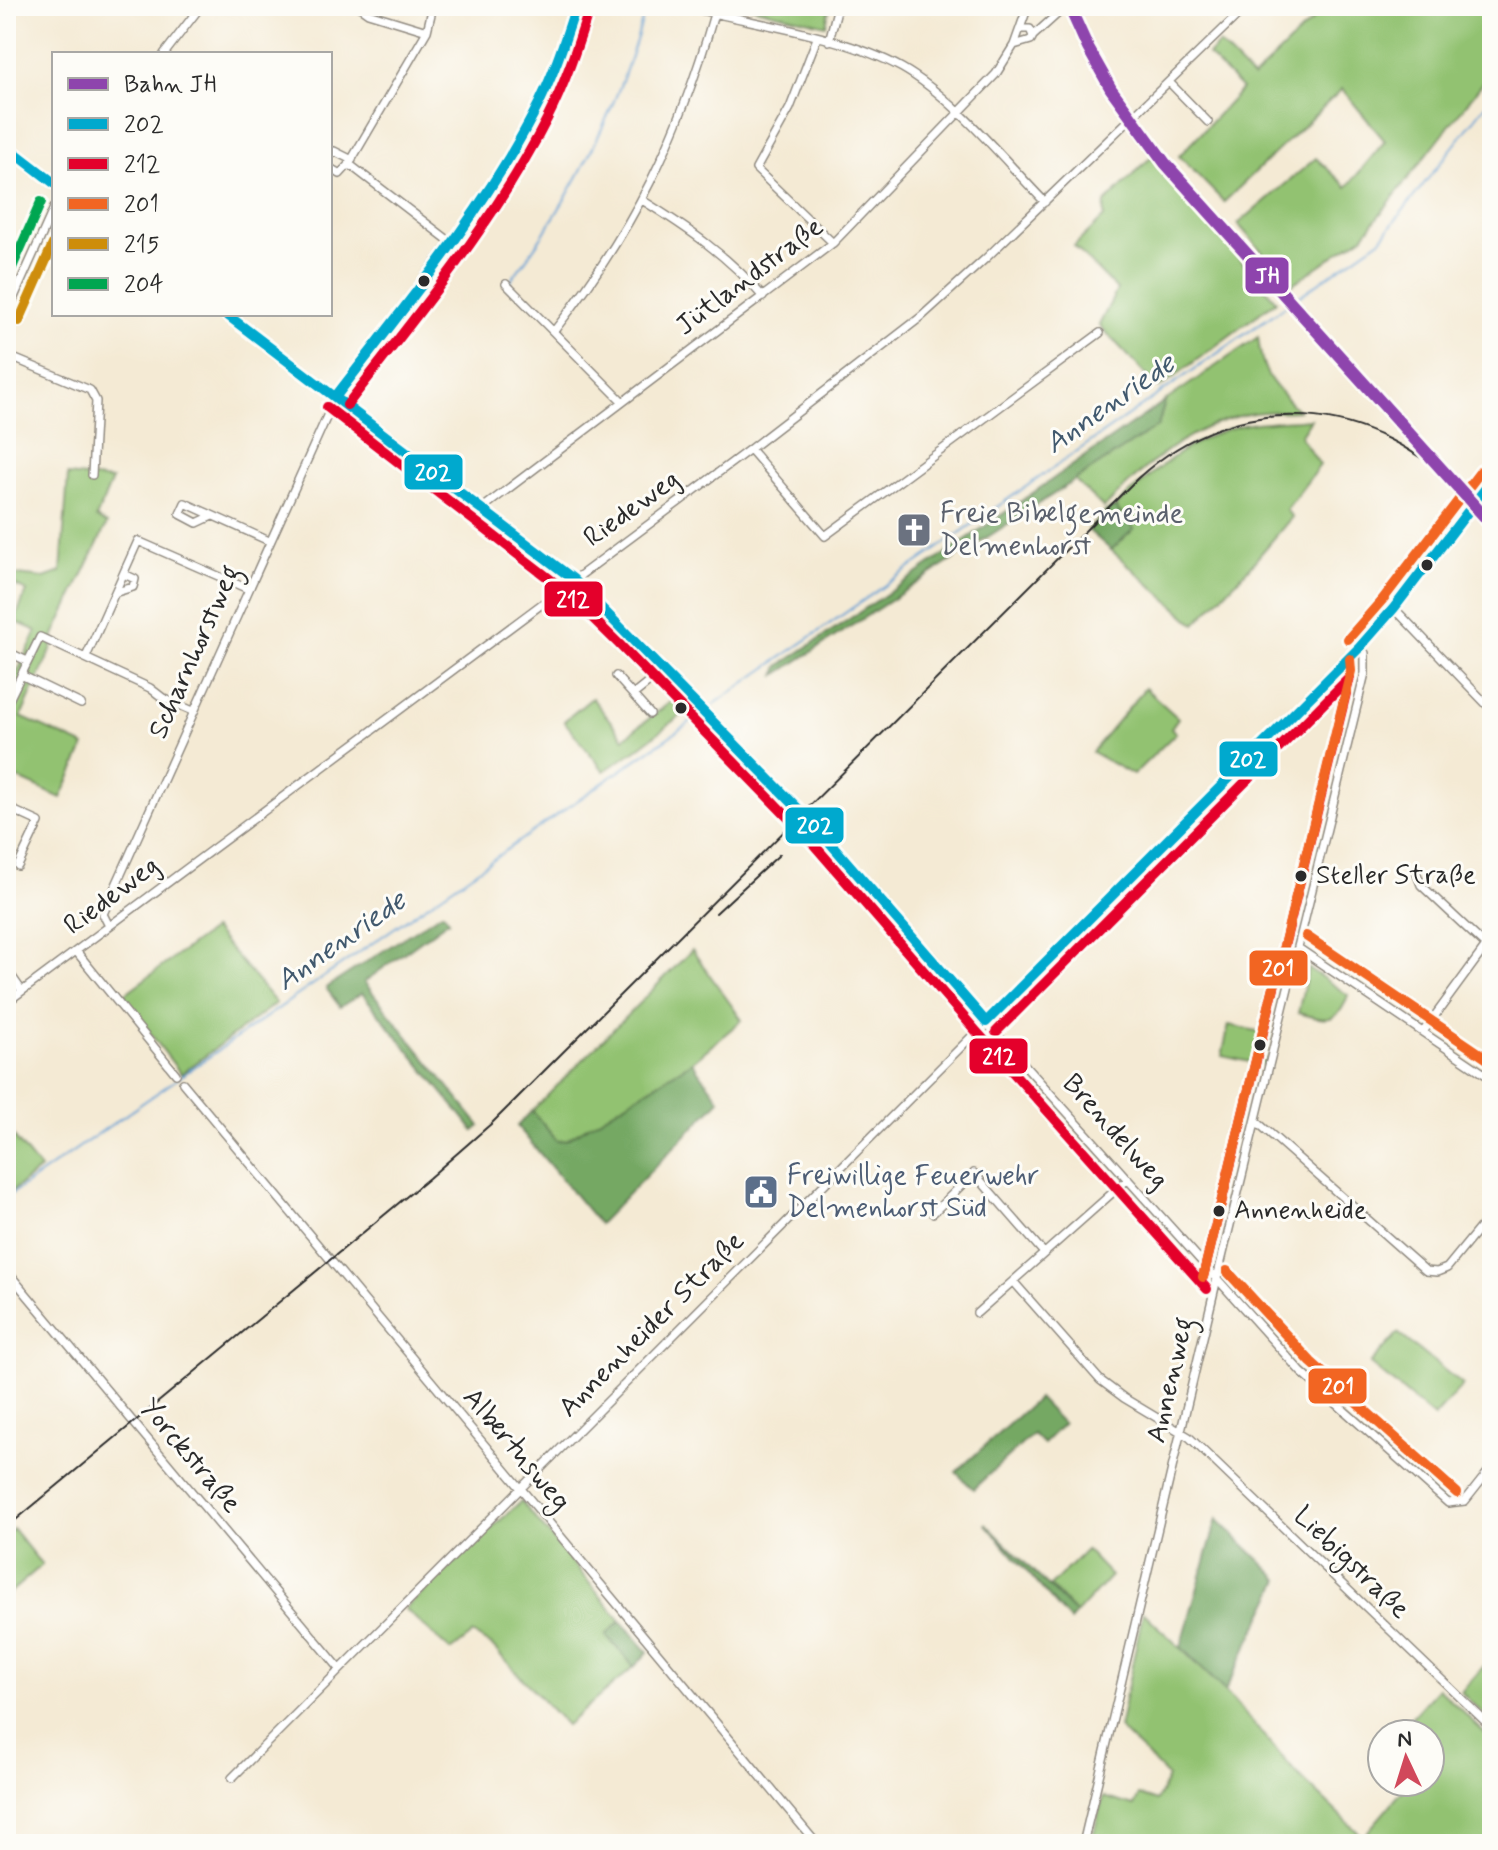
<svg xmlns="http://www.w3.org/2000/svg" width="1498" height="1850" font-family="Mynerve,sans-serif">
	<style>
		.green { fill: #92c271; stroke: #5e764e; stroke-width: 2 }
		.forest { fill: #75a863; stroke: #506a47; stroke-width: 2 }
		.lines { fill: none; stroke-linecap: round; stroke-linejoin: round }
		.stream { stroke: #639fd3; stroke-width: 2 }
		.minor-casing { stroke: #908a80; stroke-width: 10 }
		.minor { stroke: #fff; stroke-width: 7 }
		.rail { stroke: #2b2b2b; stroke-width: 2 }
		.bus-1-casing { stroke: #fdfcf7; stroke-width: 16 }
		.bus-2-casing { stroke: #fdfcf7; stroke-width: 16 }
		.bus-3-casing { stroke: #fdfcf7; stroke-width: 16 }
		.bus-4-casing { stroke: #fdfcf7; stroke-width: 16 }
		.bus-5-casing { stroke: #fdfcf7; stroke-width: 16 }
		.bus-1 { stroke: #00a9ce; stroke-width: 10 }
		.bus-2 { stroke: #e4002b; stroke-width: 10 }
		.bus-3 { stroke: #f26522; stroke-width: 10 }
		.bus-4 { stroke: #ce8d09; stroke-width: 10 }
		.bus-5 { stroke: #00a651; stroke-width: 10 }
		.rail-1-casing { stroke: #fdfcf7; stroke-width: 18 }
		.rail-1 { stroke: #8e44ad; stroke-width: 12 }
		.bus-dot { fill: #2b2b2b; stroke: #fdfcf7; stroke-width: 3 }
		.labels { text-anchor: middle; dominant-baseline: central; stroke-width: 6; stroke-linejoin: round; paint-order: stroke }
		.bus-label { font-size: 26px; fill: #2b2b2b; stroke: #fdfcf7; text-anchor: start }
		.street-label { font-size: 28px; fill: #2b2b2b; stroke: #fdfcf7 }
		.worship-label { font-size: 28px; fill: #5b616d; stroke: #fdfcf7; text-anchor: start }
		.service-label { font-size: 28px; fill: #4e5e75; stroke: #fdfcf7; text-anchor: start }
		.water-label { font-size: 30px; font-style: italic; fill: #41596e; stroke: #fdfcf7 }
		.line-badge { stroke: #fdfcf7; stroke-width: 3 }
		.badge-label { font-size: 22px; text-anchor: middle; font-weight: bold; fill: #fff }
	</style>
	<rect width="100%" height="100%" fill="#fdfcf7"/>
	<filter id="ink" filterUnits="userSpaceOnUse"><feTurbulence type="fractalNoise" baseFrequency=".0125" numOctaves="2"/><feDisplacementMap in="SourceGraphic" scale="16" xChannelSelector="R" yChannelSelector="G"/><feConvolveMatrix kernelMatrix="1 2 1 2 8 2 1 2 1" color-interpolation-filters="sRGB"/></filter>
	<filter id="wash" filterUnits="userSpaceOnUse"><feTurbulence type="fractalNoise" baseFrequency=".006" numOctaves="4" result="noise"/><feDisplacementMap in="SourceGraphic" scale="32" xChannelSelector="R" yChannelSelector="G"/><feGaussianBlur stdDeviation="1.8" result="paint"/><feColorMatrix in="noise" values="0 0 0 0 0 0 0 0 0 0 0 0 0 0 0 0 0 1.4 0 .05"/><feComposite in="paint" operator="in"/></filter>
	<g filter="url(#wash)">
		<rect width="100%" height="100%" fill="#f4ead4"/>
		<path class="green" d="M746 6H830L826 25Z
			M1327 6H1492V71L1363 236 1291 285 1238 224 1316 158 1347 187 1385 141 1342 89 1224 202 1179 156 1242 89 1208 55 1219 44 1253 78Z
			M1152 156 1276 301 1159 388 1099 325 1117 290 1074 246 1104 217 1105 203Z
			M1258 337C1262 376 1272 383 1298 411 1281 412 1264 411 1248 414 1188 426 1146 465 1104 508L1073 479 1158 426 1165 401Z
			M1311 419 1300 436 1320 465 1286 510 1292 517 1247 570 1195 624 1111 550 1134 529 1115 507C1154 471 1190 437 1243 425 1265 421 1289 421 1311 419Z
			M68 475 112 480 96 518 107 524 54 635 52 648 21 717 85 746 61 798 6 773V696L37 631 14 621 27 591 14 585 8 574 44 578 61 572Z
			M1145 688 1178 718 1171 728 1176 733 1133 775 1092 752Z
			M682 693 686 711 636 750 604 771 564 721 592 698 624 738Z
			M213 929 276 1003 181 1074 122 996Z
			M692 950 742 1020 692 1062 566 1140 557 1142 532 1111Z
			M1308 968 1348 995C1338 1026 1325 1020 1298 1013Z
			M1229 1025 1271 1034 1264 1065 1222 1056Z
			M6 1127 40 1169 6 1196Z
			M1398 1333 1463 1385 1434 1417 1370 1364Z
			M521 1501 621 1621 606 1635 634 1667 566 1725 492 1646 473 1634 451 1651 405 1609Z
			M13 1529 42 1565 6 1596V1535Z
			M1086 1550 1111 1576 1076 1614 1050 1586Z
			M1143 1612 1225 1691 1296 1773 1363 1837 1410 1782H1430V1734H1400L1398 1732 1438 1688 1492 1740V1844H1091L1103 1797 1134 1806 1139 1795 1157 1801 1168 1777 1119 1728Z
			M1492 1657V1723L1461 1692Z"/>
		<path class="forest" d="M1165 401 1158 426 776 675 779 666 912 577Z
			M1115 507 1134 529 1111 550 1088 530 1106 511Z
			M443 912 449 920 364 982 480 1126 474 1131 362 993 340 1007 326 988Z
			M692 1062 720 1100 599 1224 517 1126 532 1111 557 1141 566 1140Z
			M1038 1398 1063 1424 1043 1444 1033 1434 973 1489 956 1472Z
			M1217 1519 1280 1580 1225 1691 1181 1647Z
			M985 1523 1076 1614 1070 1621Z
			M621 1621 648 1652 634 1667 606 1635Z"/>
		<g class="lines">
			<path class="stream" d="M509 283C571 200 620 106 646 6
				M713 705 1380 240 1492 97
				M6 1198 699 716"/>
		</g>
	</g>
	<g filter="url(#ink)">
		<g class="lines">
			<defs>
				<path id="minor" d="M358 6 368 13 427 31
					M684 6C752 24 841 34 902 68 953 97 1003 159 1045 202
					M1033 36 1064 8
					M817 38 790 108 756 169 833 243
					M829 41 838 6
					M1014 45 1031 40 1033 36 1030 29H1021
					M164 54 201 6
					M1169 82 1208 122
					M6 146 54 183
					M330 156 334 151 352 160
					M349 164 427 31 433 6
					M330 168 340 174 349 164 452 243
					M642 200C686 227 730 257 763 297
					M506 284 622 401
					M226 314 573 579 819 830 986 1022 1301 1372 1448 1503 1465 1501 1492 1467
					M6 315 54 208
					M554 331C634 230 679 137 714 14
					M6 355 90 390 96 401 92 475
					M750 449 825 536 1100 333
					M480 510 833 243 996 74 1014 45 1028 6
					M212 516 197 523 180 514 185 503 269 541
					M117 592 133 587 135 579 124 574
					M1394 608 1492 710
					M6 651 27 661
					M86 657 138 541 248 589
					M21 675 81 704
					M616 676 650 714
					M633 695 664 670
					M6 706 40 637 150 688 163 698 193 711
					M6 807 39 822 18 866
					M1417 874 1421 885 1485 945
					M109 926 103 914 336 396 507 165 552 77 576 6
					M1298 948 1492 1079
					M76 951 176 1074
					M6 968 22 991
					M6 1003 750 449 921 317 985 259 1247 6
					M1423 1032 1492 938
					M183 1083 817 1844
					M1256 1121 1426 1271 1437 1272 1447 1268 1492 1213
					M933 1213 974 1173 1044 1253
					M6 1270 340 1669
					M1013 1281 1100 1380 1124 1398 1189 1437 1492 1728
					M977 1313 1128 1179
					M232 1778 1359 648 1394 608 1492 480
					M1083 1844 1219 1270 1365 673V653L1359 648"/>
			</defs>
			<use href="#minor" class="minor-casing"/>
			<use href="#minor" class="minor"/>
			<path class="rail" d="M716 913 780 854
				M6 1528 429 1178 492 1123 1138 478C1239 386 1373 399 1465 496"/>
			<defs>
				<path id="bus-1" d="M6 146 54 183
					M226 314 573 579 819 830 986 1022
					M336 396C406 305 480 216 533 115 552 80 564 43 576 6
					M986 1022 1359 648 1394 608 1492 480"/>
				<path id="bus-2" d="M347 405C418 313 494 223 547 119 565 84 577 47 589 10
					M327 407 564 590 619 644 809 839 976 1031 1207 1289
					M996 1032 1350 677 1203 1277"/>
				<path id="bus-3" d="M1348 639 1383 599 1481 471
					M1306 936 1492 1062
					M1227 1271 1311 1362 1457 1493
					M1203 1277 1351 671 1350 659"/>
				<path id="bus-4" d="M19 321 54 242"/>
				<path id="bus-5" d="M6 281 41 202"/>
			</defs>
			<use href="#bus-1" class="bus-1-casing"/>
			<use href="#bus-2" class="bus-2-casing"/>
			<use href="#bus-3" class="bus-3-casing"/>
			<use href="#bus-4" class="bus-4-casing"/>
			<use href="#bus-5" class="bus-5-casing"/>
			<use href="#bus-1" class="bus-1"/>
			<use href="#bus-2" class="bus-2"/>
			<use href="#bus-3" class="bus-3"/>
			<use href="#bus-4" class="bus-4"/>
			<use href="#bus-5" class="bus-5"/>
			<defs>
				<path id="rail-1" d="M1069 6 1088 48 1111 89 1165 163 1492 525"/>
			</defs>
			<use href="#rail-1" class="rail-1-casing"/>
			<use href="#rail-1" class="rail-1"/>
		</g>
	</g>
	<defs>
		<symbol id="church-square" viewBox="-11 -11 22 22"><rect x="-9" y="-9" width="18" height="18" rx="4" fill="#6b7280" stroke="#fdfcf7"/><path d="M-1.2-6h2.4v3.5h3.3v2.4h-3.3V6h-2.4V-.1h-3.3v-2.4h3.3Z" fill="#fff"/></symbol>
		<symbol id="civic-square" viewBox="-11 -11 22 22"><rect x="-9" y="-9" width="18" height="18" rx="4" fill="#5c6f8a" stroke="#fdfcf7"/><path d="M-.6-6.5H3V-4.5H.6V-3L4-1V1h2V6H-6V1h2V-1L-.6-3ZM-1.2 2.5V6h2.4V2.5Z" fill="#fff"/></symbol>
	</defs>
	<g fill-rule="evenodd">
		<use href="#church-square" x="894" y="510" width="40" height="40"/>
		<use href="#civic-square" x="741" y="1172" width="40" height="40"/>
	</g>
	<g class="bus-dot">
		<circle cx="424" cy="281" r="7"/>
		<circle cx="1427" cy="565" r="7"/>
		<circle cx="681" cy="708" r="7"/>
		<circle cx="1301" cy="876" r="7"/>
		<circle cx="1260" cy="1045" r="7"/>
		<circle cx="1219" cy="1211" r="7"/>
	</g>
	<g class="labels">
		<g class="bus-label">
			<text x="1316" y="876">Steller Straße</text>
			<text x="1234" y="1211">Annenheide</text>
		</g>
		<g class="street-label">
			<text transform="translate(750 277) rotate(-37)">Jütlandstraße</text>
			<text transform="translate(632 509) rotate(-36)">Riedeweg</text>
			<text transform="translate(195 652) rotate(-66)">Scharnhorstweg</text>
			<text transform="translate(112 896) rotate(-37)">Riedeweg</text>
			<text transform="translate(1115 1132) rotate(48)">Brendelweg</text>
			<text transform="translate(652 1325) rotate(-45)">Annenheider Straße</text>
			<text transform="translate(1171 1380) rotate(-77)">Annenweg</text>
			<text transform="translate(516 1450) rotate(50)">Albertusweg</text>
			<text transform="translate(190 1456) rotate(50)">Yorckstraße</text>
			<text transform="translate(1351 1563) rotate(44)">Liebigstraße</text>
		</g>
		<g class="worship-label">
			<text x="940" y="514">Freie Bibelgemeinde<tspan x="940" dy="32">Delmenhorst</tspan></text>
		</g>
		<g class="service-label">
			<text x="787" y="1176">Freiwillige Feuerwehr<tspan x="787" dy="32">Delmenhorst Süd</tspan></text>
		</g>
		<g class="water-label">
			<text transform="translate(1110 404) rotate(-35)">Annenriede</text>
			<text transform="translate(341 941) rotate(-35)">Annenriede</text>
		</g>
	</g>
	<g class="line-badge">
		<rect x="1244" y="256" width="46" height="39" rx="8" fill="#8e44ad"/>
		<rect x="403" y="453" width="61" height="38" rx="8" fill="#00a9ce"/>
		<rect x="543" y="580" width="61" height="38" rx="8" fill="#e4002b"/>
		<rect x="1218" y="740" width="61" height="38" rx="8" fill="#00a9ce"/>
		<rect x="784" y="806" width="61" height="39" rx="8" fill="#00a9ce"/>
		<rect x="1248" y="949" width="61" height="38" rx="8" fill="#f26522"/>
		<rect x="968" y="1037" width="61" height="38" rx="8" fill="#e4002b"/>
		<rect x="1307" y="1367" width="61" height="38" rx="8" fill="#f26522"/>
	</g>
	<g class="badge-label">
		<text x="1267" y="283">JH</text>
		<text x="433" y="480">202</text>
		<text x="573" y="607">212</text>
		<text x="1248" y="767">202</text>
		<text x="815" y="833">202</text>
		<text x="1278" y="976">201</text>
		<text x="999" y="1064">212</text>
		<text x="1338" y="1394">201</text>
	</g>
	<rect width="1498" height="1850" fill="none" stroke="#fdfcf7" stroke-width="32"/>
	<rect x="52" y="52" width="280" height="264" fill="#fdfcf7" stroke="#a9a8a5" stroke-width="2"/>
	<rect x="68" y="78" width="40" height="12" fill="#8e44ad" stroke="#a9a8a5" stroke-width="2"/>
	<text x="124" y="92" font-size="24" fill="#2b2b2b">Bahn JH</text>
	<rect x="68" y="118" width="40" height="12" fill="#00a9ce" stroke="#a9a8a5" stroke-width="2"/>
	<text x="124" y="132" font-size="24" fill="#2b2b2b">202</text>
	<rect x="68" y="158" width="40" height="12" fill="#e4002b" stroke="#a9a8a5" stroke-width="2"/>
	<text x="124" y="172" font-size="24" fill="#2b2b2b">212</text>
	<rect x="68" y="198" width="40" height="12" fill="#f26522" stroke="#a9a8a5" stroke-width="2"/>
	<text x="124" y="212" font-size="24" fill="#2b2b2b">201</text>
	<rect x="68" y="238" width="40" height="12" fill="#ce8d09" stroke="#a9a8a5" stroke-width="2"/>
	<text x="124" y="252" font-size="24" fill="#2b2b2b">215</text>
	<rect x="68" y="278" width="40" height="12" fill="#00a651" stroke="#a9a8a5" stroke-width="2"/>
	<text x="124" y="292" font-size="24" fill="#2b2b2b">204</text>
	<g transform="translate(1406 1758) rotate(356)"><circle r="38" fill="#fdfcf7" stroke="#a9a8a5" stroke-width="2"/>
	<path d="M0-6L14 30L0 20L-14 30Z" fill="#d1495b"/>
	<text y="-12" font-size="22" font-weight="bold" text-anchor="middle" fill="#2b2b2b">N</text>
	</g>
</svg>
